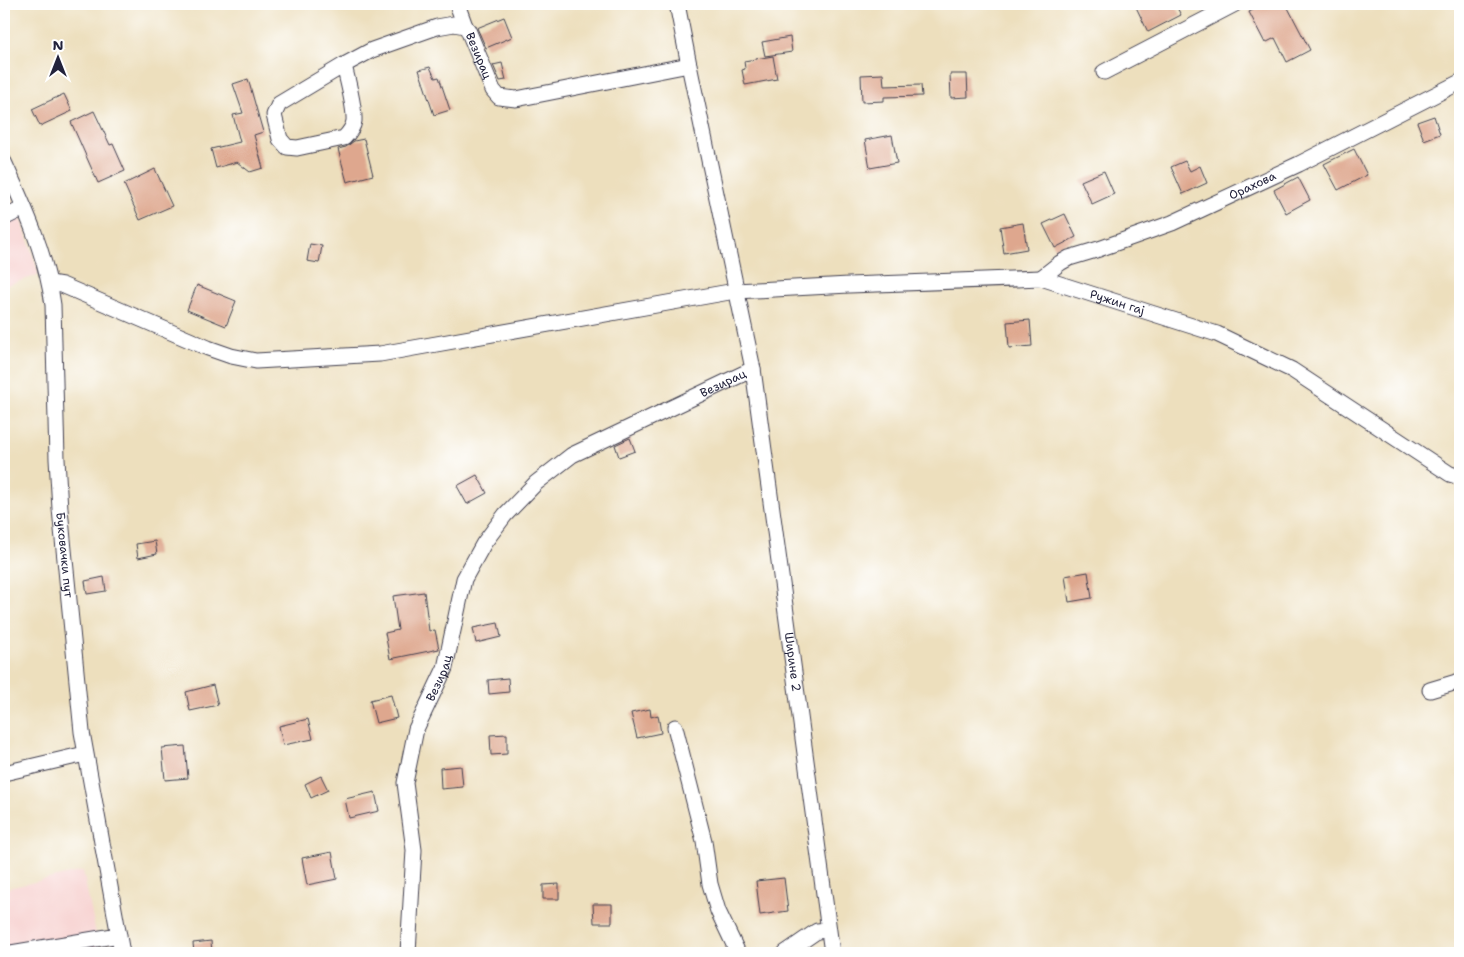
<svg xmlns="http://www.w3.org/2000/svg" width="1464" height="957" font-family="'Shantell Sans',sans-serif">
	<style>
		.built { fill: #f7d0cf }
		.building { fill: #dea78e }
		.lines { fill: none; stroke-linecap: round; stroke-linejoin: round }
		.minor-casing { stroke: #403e4e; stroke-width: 17 }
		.minor { stroke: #fff; stroke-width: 15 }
		.labels { text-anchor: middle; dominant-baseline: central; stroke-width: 4; stroke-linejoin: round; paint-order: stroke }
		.street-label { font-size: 12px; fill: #22223b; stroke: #fff }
	</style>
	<rect width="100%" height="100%" fill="#fff"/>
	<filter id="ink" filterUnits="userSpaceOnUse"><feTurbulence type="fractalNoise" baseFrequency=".02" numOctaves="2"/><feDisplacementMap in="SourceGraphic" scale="10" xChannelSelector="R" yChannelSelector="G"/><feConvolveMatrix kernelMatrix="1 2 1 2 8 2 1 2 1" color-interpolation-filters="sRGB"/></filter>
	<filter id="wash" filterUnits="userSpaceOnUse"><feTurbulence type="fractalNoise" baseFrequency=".0096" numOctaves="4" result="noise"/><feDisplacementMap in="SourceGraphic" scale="20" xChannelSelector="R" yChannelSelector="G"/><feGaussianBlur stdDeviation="1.12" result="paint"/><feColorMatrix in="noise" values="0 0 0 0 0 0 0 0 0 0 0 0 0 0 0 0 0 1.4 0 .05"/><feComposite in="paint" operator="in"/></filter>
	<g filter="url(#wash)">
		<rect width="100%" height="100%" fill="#eddfbd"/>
		<path class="built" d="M8 193 24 228 39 275 4 286V194Z
			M83 871 100 953H4V889Z"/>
		<g id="blocks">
			<path class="building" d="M1142 4H1175L1181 15 1148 32 1136 7Z
				M1265 4H1286L1310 50 1287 62 1275 38 1265 43 1249 12Z
				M504 17 512 37 486 48 477 28Z
				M790 37 792 52 765 56 762 42Z
				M773 56 777 79 745 85 742 70 745 69 744 61Z
				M502 63 506 80 500 81 493 65Z
				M430 67 435 78 439 77 450 110 434 115 419 70Z
				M883 74 884 86 921 85 922 96 884 97V101L862 102 861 75Z
				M950 74H967L968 97 951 98Z
				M248 79 263 132 254 135 263 168 250 172 237 162 216 168 211 149 240 142 233 115 243 113 233 84Z
				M64 94 72 111 40 126 32 109Z
				M94 111 110 145 113 144 125 171 98 183 71 122Z
				M1434 116 1440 134 1424 140 1417 122Z
				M892 135 897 163 870 168 865 140Z
				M364 139 373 175 347 182 338 149 346 147 354 141Z
				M1354 149 1367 175 1338 190 1324 164Z
				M1185 161 1190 171 1200 166 1207 183 1183 194 1171 167Z
				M155 169 172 206 140 220 124 184Z
				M1104 171 1114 194 1092 204 1081 181Z
				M1298 177 1310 200 1286 213 1274 190Z
				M1065 214 1076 237 1055 248 1043 224Z
				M1023 223 1027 249 1004 253 1000 227Z
				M310 244 322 246 319 263 307 261Z
				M197 285 236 301 226 326 187 310Z
				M1030 320 1032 346 1009 348 1007 322Z
				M630 438 635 451 619 457 615 445Z
				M477 475 487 493 467 504 457 486Z
				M155 541 157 554 138 558 136 544Z
				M1088 572 1092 598 1069 602 1065 576Z
				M104 577 106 591 87 594 85 581Z
				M424 592 429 631 435 630 439 649 390 659 385 633 398 630 393 596Z
				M498 623 501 637 476 643 473 628Z
				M508 678 509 692 489 694 488 680Z
				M213 685 218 705 190 711 186 692Z
				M391 695 397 718 376 723 370 700Z
				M650 709 651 717 658 715 661 733 637 738 631 713Z
				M308 719 313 739 283 745 279 726Z
				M507 734V754L491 755 490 735Z
				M185 746 188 778 165 780 162 748Z
				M461 766 463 787 441 789 440 768Z
				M321 776 328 790 311 798 305 784Z
				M375 792 379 811 349 818 345 799Z
				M332 852 337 879 307 885 302 858Z
				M784 878 788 911 760 915 756 881Z
				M559 884V899H543V885Z
				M593 904H612V923H594Z
				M211 941 212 953H194L193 943Z"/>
		</g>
	</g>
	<g filter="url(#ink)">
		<use href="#blocks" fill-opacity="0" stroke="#403e4e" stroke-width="1"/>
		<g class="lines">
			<defs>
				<g id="minor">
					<path d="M457 4 465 26"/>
					<path d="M677 4 689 65"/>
					<path id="s1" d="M344 65 372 50 437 27 454 24 465 26 468 30 493 90 499 97 516 99 689 65 753 369 832 953"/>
					<path d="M344 65C347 79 355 107 354 121 353 128 349 133 344 138L297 148 287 147 280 139 274 115 279 104Z"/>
					<path d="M1104 72 1235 4"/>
					<path id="s2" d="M4 162C25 208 46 254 53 305L57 459 60 509 82 732 122 953"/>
					<path d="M4 218 24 208"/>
					<path id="s3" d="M1041 278 1060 263 1069 258 1099 249 1172 223 1299 164 1460 82"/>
					<path id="s4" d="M50 283 62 285 208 348 231 356 256 361 380 354 735 291 849 285 1041 278 1217 334 1292 370 1450 474 1460 477"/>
					<path d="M1430 690 1460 681"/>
					<path d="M675 727 704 841 710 884 718 911 738 953"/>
					<path d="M4 773 85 754"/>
					<path d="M11 953 119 935"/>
					<path id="s5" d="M408 953 414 850 405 783 416 729 445 668 464 579 484 543 505 515 536 483 572 455 753 369"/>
					<path d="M785 953 817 931 828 930"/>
				</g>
			</defs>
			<use href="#minor" class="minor-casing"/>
			<use href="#minor" class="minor"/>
		</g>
	</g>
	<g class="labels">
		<g class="street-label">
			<text stroke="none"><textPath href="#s1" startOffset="162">Везирац</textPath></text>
			<text stroke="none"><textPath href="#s3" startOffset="232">Орахова</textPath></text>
			<text stroke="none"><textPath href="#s4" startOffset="1092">Ружин гај</textPath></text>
			<text stroke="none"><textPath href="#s5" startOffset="718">Везирац</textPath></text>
			<text stroke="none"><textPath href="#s2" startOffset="402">Буковачки пут</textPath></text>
			<text stroke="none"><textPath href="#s1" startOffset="1008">Ширине 2</textPath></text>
			<text stroke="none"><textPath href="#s5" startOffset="282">Везирац</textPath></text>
		</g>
	</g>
	<rect width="1464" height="957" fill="none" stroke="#fff" stroke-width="20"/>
	<g transform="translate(58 58)" stroke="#ffffff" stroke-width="4" paint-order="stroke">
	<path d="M0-4L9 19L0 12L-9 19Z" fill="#22223b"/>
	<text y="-8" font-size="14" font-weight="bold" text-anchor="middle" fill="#22223b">N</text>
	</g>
</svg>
